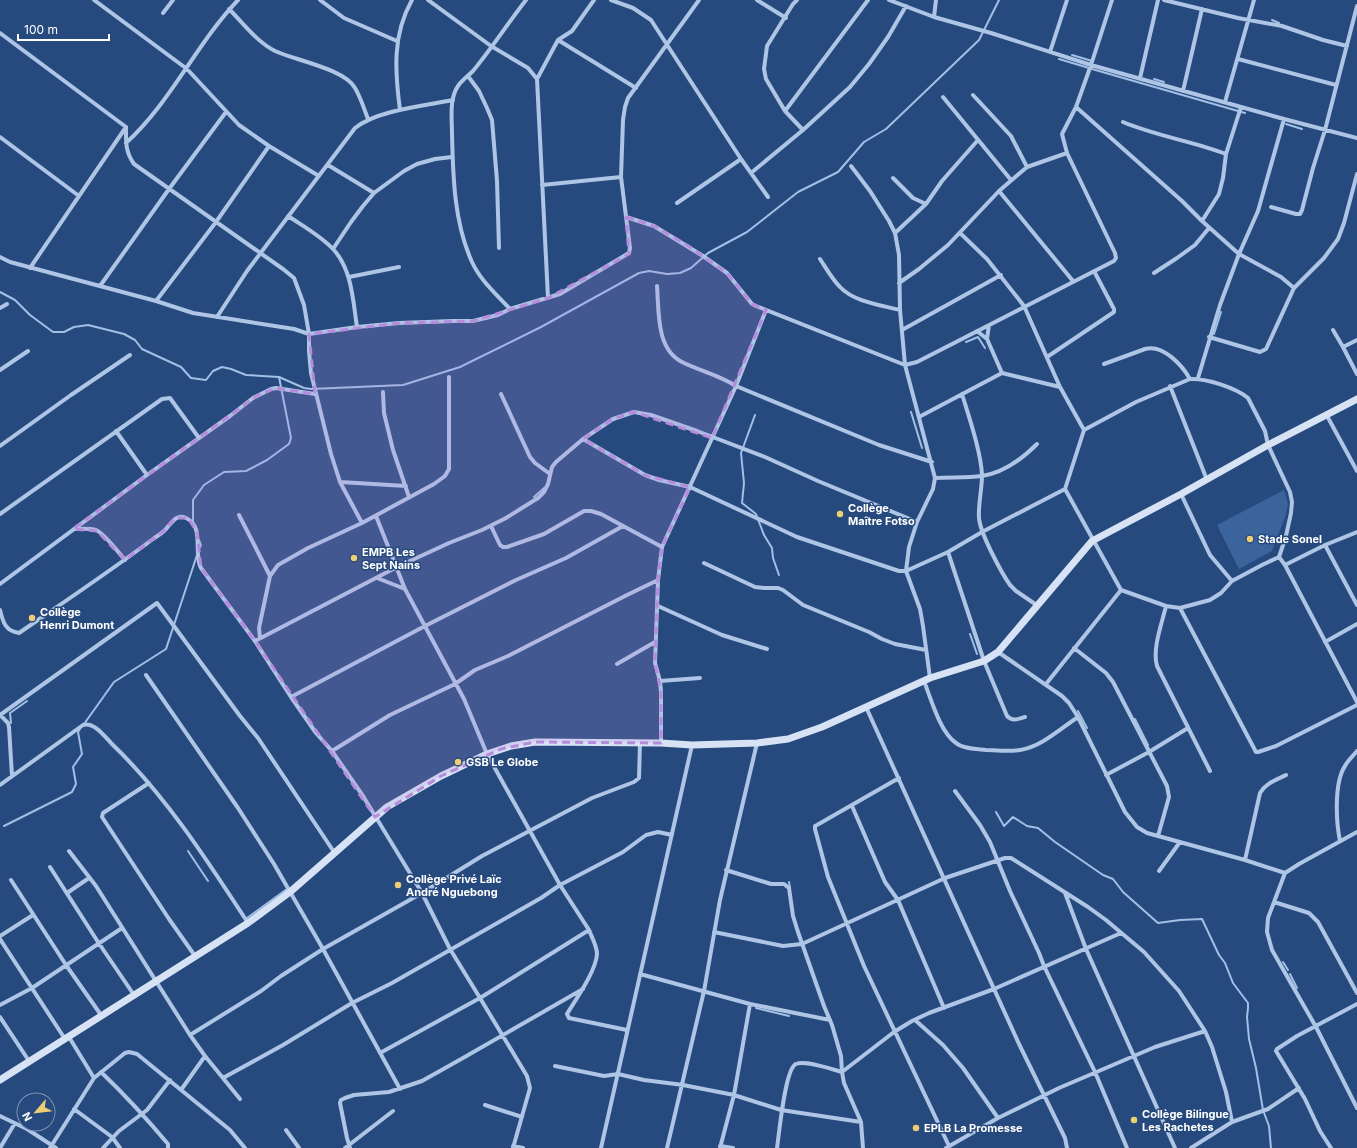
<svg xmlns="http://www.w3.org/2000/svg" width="1357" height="1148" font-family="Inter,sans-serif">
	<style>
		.green { fill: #3b649c }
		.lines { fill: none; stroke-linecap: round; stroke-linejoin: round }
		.stream { stroke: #a2bfe5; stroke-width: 2 }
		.minor { stroke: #aec5e5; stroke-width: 4 }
		.secondary { stroke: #d7e3f5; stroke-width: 7 }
		.marked { fill: #b68bdc; fill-opacity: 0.2; stroke: #b68bdc; stroke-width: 3; stroke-dasharray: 8 5; stroke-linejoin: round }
		.poi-dot { fill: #edce74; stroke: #274a7e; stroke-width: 1.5 }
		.labels { text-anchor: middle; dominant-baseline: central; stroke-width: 3; stroke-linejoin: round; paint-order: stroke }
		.poi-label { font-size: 11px; font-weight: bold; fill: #fff; stroke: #274a7e; text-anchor: start }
	</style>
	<rect width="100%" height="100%" fill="#274a7e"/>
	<path class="green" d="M1284 490 1288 504 1286 514 1272 551 1239 569 1217 525Z"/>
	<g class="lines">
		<path class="stream" d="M1272 20 1279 23
			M1072 55 1092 61
			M1059 59 1089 68
			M1092 69 1245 113
			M1154 79 1164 82
			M1286 124 1302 129
			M0 292 15 300 30 315 53 332H64L74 327 88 325 124 334 135 340 142 349 181 367 191 378 206 380 213 371 222 367 231 369 246 375 279 377 304 388 311 389 403 385 460 367 541 327 639 273 649 271 667 274 680 273 691 268 708 253 747 232 798 192 838 172 864 142 886 129 979 40 999 0
			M1214 334 1221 312
			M966 342 978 337 985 348
			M911 412 922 448
			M755 415 741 453 744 483 742 503 756 514 764 535 772 548 773 558 779 575
			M534 497 544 488
			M193 521V500L204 485 224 472 246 471 267 460 289 444 291 438 279 377
			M199 540 201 545 199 549
			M970 634 977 654
			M1078 711 1087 728
			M1135 719 1148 745
			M11 723 10 713 27 701
			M84 724 114 682 166 649 197 555
			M996 812 1004 826 1013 817 1027 826 1038 828 1055 842 1103 875 1113 879 1123 892 1158 923 1180 920 1202 919 1219 955 1225 963 1233 983 1248 1003V1008L1247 1017 1249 1039 1256 1068 1263 1110 1269 1126 1271 1148
			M4 826 72 792 76 784 73 767 82 754 78 732 80 729
			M188 851 208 881
			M789 882 790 888
			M247 918 287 889
			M1283 962 1288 970
			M1290 974 1297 988
			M756 1008 789 1016"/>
		<path class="minor" d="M94 0 187 69 239 125 269 146 319 176
			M320 0 344 18 397 41
			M428 0 491 46 528 68 537 79 548 298
			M611 0 633 8 651 20 741 159 768 197
			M757 0 786 18
			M797 0 793 4 767 46 764 69 766 79 785 111 803 130
			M889 0 934 17 991 33 1091 65 1284 119 1357 138
			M1164 0 1238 18 1282 26 1323 40 1347 46
			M229 9C243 23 257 42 275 51 294 60 345 69 355 88 361 98 364 109 368 119
			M163 13 173 0
			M934 17 936 0
			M0 33 126 127
			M558 40 636 88
			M1050 52 1067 0
			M1238 59 1336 85
			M468 76 479 91 487 108 492 120 497 181 499 248
			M1140 78 1158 0
			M537 79 558 40 572 31 594 0
			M1183 91 1202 9
			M973 95 1011 136 1027 167
			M943 97 1011 180
			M1225 102 1254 0
			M1076 107 1182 201 1202 221 1239 254 1281 277 1294 288
			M400 110C395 72 392 35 412 0
			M785 111 868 0
			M1123 122C1156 136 1192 141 1226 154L1241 107
			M126 127C126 142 125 151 134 164L283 269 294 278 304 305 309 334V351L311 373 331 454 340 482 362 523
			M0 137 79 196
			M126 143C171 102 196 44 238 0
			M328 165 374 193
			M851 166 870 191 889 221 895 233 899 255 900 310 905 365 935 478 933 489 917 522 909 547 906 571 920 609 923 626 930 678
			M751 173 803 130 850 87 869 64 888 37 906 6
			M893 178 913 198 926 204
			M542 185 621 177
			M999 191 1073 281
			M677 203 741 159
			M1271 207 1296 214H1300L1302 210 1313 168 1325 130 1357 6
			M288 216C303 226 321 236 333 249 352 269 353 301 357 327
			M626 217 654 226 703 256 727 273 752 304 756 306 905 365 917 362 1114 261 1116 258 1115 253 1067 153 1062 134 1076 107 1091 65 1112 0
			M1202 221 1219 194 1223 178 1226 154
			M895 233 926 204 942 181 978 140
			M960 233 987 259 1024 306 1060 387 1084 430
			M333 249 351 222 363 206 374 193 404 171 417 164 435 159 452 157
			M0 257 10 262 156 301 193 313 294 329 309 334 357 327 399 323 453 321H473L498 315 510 309 560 294 629 253 630 248 621 177 623 120 625 107 628 98 699 0
			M820 259C826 268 832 279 840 287 854 302 881 305 900 310
			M30 268 126 127
			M1154 273 1177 258 1195 245 1209 228
			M349 277 399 267
			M899 283 919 269 948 245 999 191 1027 167 1067 153
			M100 286 169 189 226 112
			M657 286C659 312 656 349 682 362 700 371 719 375 736 386L879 445 932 462
			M156 301 216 222 269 146
			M0 308 7 304
			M510 309C497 295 480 280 472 262 454 223 453 176 452 134 452 119 449 99 458 86 462 80 468 76 473 71 492 48 508 23 526 0
			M217 317 247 271 355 128C378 110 424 106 453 100
			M902 330 1001 275
			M1333 330 1343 347 1357 340
			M977 331 987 339 1002 373
			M1209 337 1260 352 1266 349 1294 288 1324 258 1338 239 1344 223 1357 174
			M987 339 989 325
			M1343 347 1357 374
			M1047 357 1114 312V309L1094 271
			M1104 364 1145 349C1163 344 1182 365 1190 379
			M0 370 28 351
			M1198 378 1220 305 1239 254 1258 211 1284 119
			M1170 386 1207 480
			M383 392 384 413 393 450 409 497
			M501 394 530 457 535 463 550 474
			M962 394C969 417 981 452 982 475 982 490 978 504 979 518 980 533 1001 572 1010 585L1016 591 1038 606
			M1326 414 1357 471
			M919 417 1002 373 1060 387
			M116 431 147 475
			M583 439 645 475 659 480 690 487 797 537 899 571H906L948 552 982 532 1065 489
			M0 446 71 395 130 355
			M935 478C951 477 967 478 982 476 1003 473 1023 458 1037 444
			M340 482 406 486
			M1181 494 1210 555 1232 581 1262 565 1279 557 1285 565 1357 702
			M0 514 162 399 170 398 199 438
			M239 515 270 576
			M491 526 500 545 503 547H507L544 534 584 511H591L601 514 662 547
			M74 529C81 529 89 528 96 530 105 534 118 552 125 560
			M1325 545 1357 605
			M948 552 984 661 1007 716C1013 722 1018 719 1025 717
			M704 563 755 587 764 588H778L783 590 803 605 869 632 882 639 895 644 926 650
			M1285 565 1325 545 1357 532
			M377 578 405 589
			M0 584 147 475 230 416 253 398 271 389 276 388 315 394
			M1121 590 1166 606 1180 608 1210 600 1221 593 1232 581
			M658 606 722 635 767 649
			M1166 606C1162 623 1152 649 1157 666L1210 771
			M1180 608 1256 752H1258L1276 746 1357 705
			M0 610C3 622 5 631 19 633 64 602 109 572 153 539 157 536 161 534 165 530 171 524 176 513 186 518 205 526 193 554 201 568L255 641 291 697 316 733 332 751 363 796 422 893 450 949 480 998 589 930 560 885 487 754 464 699 405 589 376 516
			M260 638 259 628 270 576 278 565 308 548 362 523 434 484 445 476 449 469V377
			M255 641 397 567 449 543 482 530 506 518 538 498 544 492 548 484 552 467 556 462 583 439 613 419 634 412 651 415 697 431 765 457 818 481 917 522
			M1325 642 1357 624
			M1074 648 1106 673 1113 682 1167 786 1169 797 1158 836
			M998 652 1062 696 1069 703 1078 717 1125 812 1137 827 1147 833 1158 836 1245 860 1285 873
			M617 664 655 642
			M146 675 238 808 274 864 323 949 400 1089
			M660 681 700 678
			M924 681C931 699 940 732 956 743 963 749 977 749 986 750 997 750 1008 752 1020 750 1041 747 1060 729 1078 717
			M1046 684 1121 590 1065 489 1084 430 1136 402 1190 379C1206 378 1236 388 1248 398L1265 431 1268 445 1290 492 1292 502 1291 513 1286 536 1279 557
			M291 697 425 626 516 580 566 558 623 526
			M866 707 1019 1044 1065 1138 1067 1148
			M0 715 157 603 240 716 258 738 334 852
			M0 715 8 723 9 727 12 776
			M661 743V692L660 681 655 663 658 580 662 547 736 386 766 310
			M332 751 390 715 455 684 475 670 508 656 627 595 658 580
			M1106 775 1149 752 1188 728
			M899 778 817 825 815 826V829L828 877 864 966 949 1146
			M149 783 103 813 102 817 169 919 195 956
			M0 785 83 725C95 722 105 737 112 744 166 796 207 860 248 923
			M955 791 980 825 990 842 1010 891 1039 953 1044 966 1095 1072 1127 1148
			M852 806 885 882 898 900 944 1008
			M1357 832 1299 864 1285 873 1268 918 1267 932 1272 950 1316 1027 1357 1108
			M1340 841C1336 822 1334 782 1345 766 1348 760 1353 756 1357 751
			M69 851 96 886 190 1035 205 1056 240 1099
			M1245 860 1260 793C1266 783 1276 780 1286 775
			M50 867 98 942 134 995
			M726 870 771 884H784L789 888 793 916 798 932 824 1006 832 1025 841 1056 842 1072 844 1083 861 1122
			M1159 871 1180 842
			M11 880 66 965 101 1015
			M67 893 89 878
			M1065 893 1086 949 1175 1148
			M1274 902 1309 913 1318 922 1357 993
			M589 930C592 938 597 946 597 954 596 971 576 999 567 1014L569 1018 627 1030
			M714 932 783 946 802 944 945 878 1005 858H1011L1088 907 1106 920 1144 952 1179 991 1205 1031 1212 1047 1226 1092 1232 1122
			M0 936 33 915
			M0 939 65 1039
			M640 974 750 1004 830 1020
			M0 1005 32 988 122 928
			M0 1017 29 1061
			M915 1020 943 1045 963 1068 998 1118
			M190 1035 261 991 281 976 323 949 422 893 482 856 592 798 634 782 639 778 640 743
			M69 1037 94 1078
			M380 1053 480 998 527 1076 530 1088 513 1148
			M555 1066 604 1076 618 1074 644 1080 683 1085 734 1095 781 1110 861 1122 863 1148
			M101 1072C125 1095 147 1119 168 1144V1148
			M223 1078 283 1045 352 1003 392 983 541 898 560 885 623 852 646 835 658 832 672 835
			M181 1090 205 1056
			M485 1105 522 1117
			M74 1109 112 1137 120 1148
			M0 1116 27 1129 56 1148
			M286 1130 299 1148
			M513 1146 523 1148
			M720 1146 733 1148
			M0 1148 15 1123
			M50 1148 94 1078 125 1053 129 1052 137 1054 230 1130 245 1148
			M103 1148 119 1131 147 1110 170 1080
			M345 1148 393 1111
			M350 1148 347 1138 340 1103 341 1100 345 1098 354 1095 389 1092 422 1081 463 1058 583 989
			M601 1148 692 745
			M667 1148 704 991 720 900 757 743
			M720 1148 734 1095 750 1004
			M777 1148C779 1135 785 1068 796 1064 806 1060 831 1069 842 1072L894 1032 912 1021 929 1013 994 989 1121 933
			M946 1148 998 1118 1059 1088 1155 1047 1205 1031
			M1191 1148 1232 1122 1268 1109 1299 1088
			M1331 1148 1320 1131 1305 1099 1276 1051 1277 1049 1297 1036 1357 1004"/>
		<path class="secondary" d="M0 1080 248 923 290 892 387 807 441 776 487 754 511 746 535 742 661 743 692 745 757 743 788 739 822 727 930 678 984 661 998 652 1092 541 1181 494 1268 445 1357 399"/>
	</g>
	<path class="marked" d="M626 217 654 226 687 245 727 273 752 304 766 310 712 438 634 412 613 419 583 439 645 475 690 487 662 547 658 580 655 663 661 692V743L535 742 501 749 441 776 375 817 255 641 201 568 197 532 188 518H175L165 530 125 560 97 531 73 529 258 395 276 388 315 394 309 334 399 323 473 321 548 298 629 254Z"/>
	<g class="poi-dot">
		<circle cx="840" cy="514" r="4"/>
		<circle cx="1250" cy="539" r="4"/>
		<circle cx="354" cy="558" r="4"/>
		<circle cx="32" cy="618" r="4"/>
		<circle cx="458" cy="762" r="4"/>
		<circle cx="398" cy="885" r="4"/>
		<circle cx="1134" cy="1120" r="4"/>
		<circle cx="916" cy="1128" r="4"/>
	</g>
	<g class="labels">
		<g class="poi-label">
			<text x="848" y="508">Collège<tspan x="848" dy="13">Maître Fotso</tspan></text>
			<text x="1258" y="539">Stade Sonel</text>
			<text x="362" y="552">EMPB Les<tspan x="362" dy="13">Sept Nains</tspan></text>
			<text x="40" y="612">Collège<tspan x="40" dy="13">Henri Dumont</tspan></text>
			<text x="466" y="762">GSB Le Globe</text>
			<text x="406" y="879">Collège Privé Laïc<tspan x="406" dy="13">André Nguebong</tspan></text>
			<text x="1142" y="1114">Collège Bilingue<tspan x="1142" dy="13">Les Rachetes</tspan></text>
			<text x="924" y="1128">EPLB La Promesse</text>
		</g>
	</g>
	<g transform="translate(36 1112) rotate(242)"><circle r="19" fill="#274a7e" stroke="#7d92b2"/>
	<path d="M0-3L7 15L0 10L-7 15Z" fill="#edce74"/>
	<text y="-6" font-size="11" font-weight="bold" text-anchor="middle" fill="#ffffff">N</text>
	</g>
	<path d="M18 34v6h91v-6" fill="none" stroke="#ffffff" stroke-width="2"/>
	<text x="24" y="34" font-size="12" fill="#ffffff" stroke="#274a7e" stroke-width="3" paint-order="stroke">100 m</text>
</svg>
